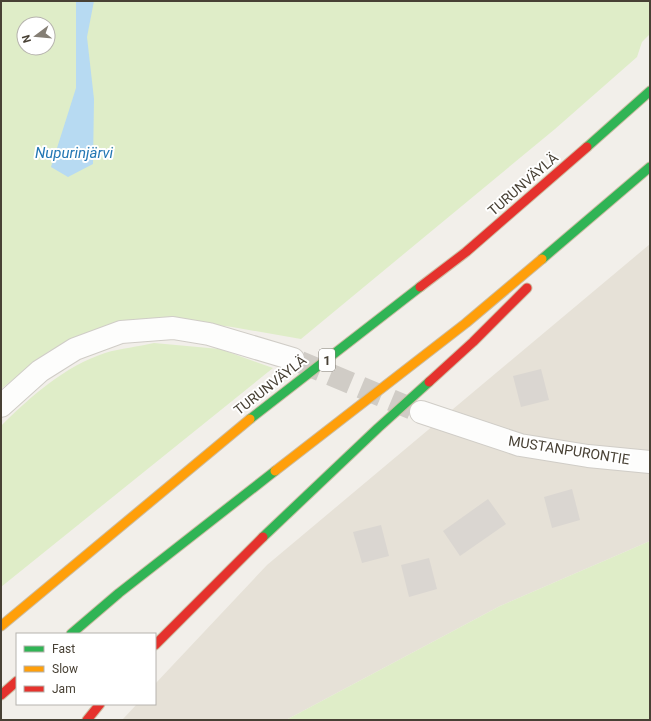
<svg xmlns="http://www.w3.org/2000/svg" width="651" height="721" font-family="Roboto,sans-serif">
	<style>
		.residential { fill: #e6e1d7 }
		.green { fill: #dfedc8; fill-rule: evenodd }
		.water { fill: #b7daf2 }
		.building { fill: #dad6d1 }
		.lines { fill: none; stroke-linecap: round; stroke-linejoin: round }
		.street-tunnel { stroke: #d0ccc6; stroke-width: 22; stroke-dasharray: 22 11; stroke-linecap: butt }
		.street-casing { stroke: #d0cdc7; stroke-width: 24 }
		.fast-casing { stroke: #ccbda3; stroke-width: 11 }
		.slow-casing { stroke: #ccbda3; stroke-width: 11 }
		.jam-casing { stroke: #ccbda3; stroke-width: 11 }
		.street { stroke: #fdfdfc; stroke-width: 22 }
		.fast { stroke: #30b455; stroke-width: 9 }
		.slow { stroke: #ff9f0a; stroke-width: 9 }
		.jam { stroke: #e5322d; stroke-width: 9 }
		.labels { text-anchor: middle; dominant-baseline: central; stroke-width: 4; stroke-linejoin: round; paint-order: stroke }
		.shield { fill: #fff; stroke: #7f7a72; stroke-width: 1 }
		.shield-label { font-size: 13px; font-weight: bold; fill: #484135 }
		.street-label { font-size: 14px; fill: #484135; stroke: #fff }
		.water-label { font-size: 15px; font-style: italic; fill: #2477b4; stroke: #fff }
	</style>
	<rect width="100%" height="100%" fill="#f2efea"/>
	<path class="residential" d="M650 244V541L500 606 286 720H122L137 704H155V684L267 565Z"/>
	<path class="green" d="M1 1H650V34L642 42 637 57 555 129 301 339 232 327 166 318 106 327 49 351 1 389ZM24 24H48V48H24Z
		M154 343 220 349 273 368 1 587V426C30 397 65 366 105 353 121 348 138 347 154 343Z
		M650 541V720H286L500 606Z"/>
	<path class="water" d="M76 1H94L87 37 94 99 93 164 68 177 51 167 76 88Z"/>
	<path class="building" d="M541 369 549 400 521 407 513 376Z
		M572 489 580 520 552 528 544 497Z
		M488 499 506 524 460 556 443 531Z
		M381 525 389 556 362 563 353 532Z
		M429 558 437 589 409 597 401 565Z"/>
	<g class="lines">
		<path class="street-tunnel" d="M300 362 420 412"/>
		<defs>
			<path id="street" d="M1 406 40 371 75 349 121 332 173 328 209 334 293 359
				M421 412 520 445 588 456 650 462"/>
			<path id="fast" d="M587 147 650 91
				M542 259 650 167
				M250 419 420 287
				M263 537 378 428 429 382
				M71 634 119 593 275 471"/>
			<path id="slow" d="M275 471 466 323 542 259
				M1 626 250 419"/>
			<path id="jam" d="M420 287 466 252 587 147
				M429 382 473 342 527 288
				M155 645 263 537
				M1 695 17 681
				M87 720 100 704"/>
		</defs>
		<use href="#street" class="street-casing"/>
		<use href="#fast" class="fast-casing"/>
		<use href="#slow" class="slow-casing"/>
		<use href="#jam" class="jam-casing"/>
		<use href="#street" class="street"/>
		<use href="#fast" class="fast"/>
		<use href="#slow" class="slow"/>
		<use href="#jam" class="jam"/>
	</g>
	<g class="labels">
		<rect class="shield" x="319" y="349" width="16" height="22" rx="3"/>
		<g class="shield-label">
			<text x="327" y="360">1</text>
		</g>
		<g class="street-label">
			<text transform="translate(523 184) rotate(-41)">TURUNVÄYLÄ</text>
			<text transform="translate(270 385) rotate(-38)">TURUNVÄYLÄ</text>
			<text transform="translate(569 450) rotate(9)">MUSTANPURONTIE</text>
		</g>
		<g class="water-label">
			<text x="74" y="153">Nupurinjärvi</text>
		</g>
	</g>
	<rect width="651" height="721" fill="none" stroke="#484135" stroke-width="4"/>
	<rect x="16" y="633" width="140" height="72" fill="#ffffff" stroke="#b6b3ae"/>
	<rect x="24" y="646" width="20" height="6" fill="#30b455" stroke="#b6b3ae"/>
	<text x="52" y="653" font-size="12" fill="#484135">Fast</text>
	<rect x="24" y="666" width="20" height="6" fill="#ff9f0a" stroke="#b6b3ae"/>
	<text x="52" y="673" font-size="12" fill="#484135">Slow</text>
	<rect x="24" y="686" width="20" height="6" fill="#e5322d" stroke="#b6b3ae"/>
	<text x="52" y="693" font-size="12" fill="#484135">Jam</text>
	<g transform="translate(36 36) rotate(254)"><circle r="19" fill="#ffffff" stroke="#b6b3ae"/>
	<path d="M0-3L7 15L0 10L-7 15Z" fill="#847e74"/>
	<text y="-6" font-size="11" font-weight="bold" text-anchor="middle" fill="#484135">N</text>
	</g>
</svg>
